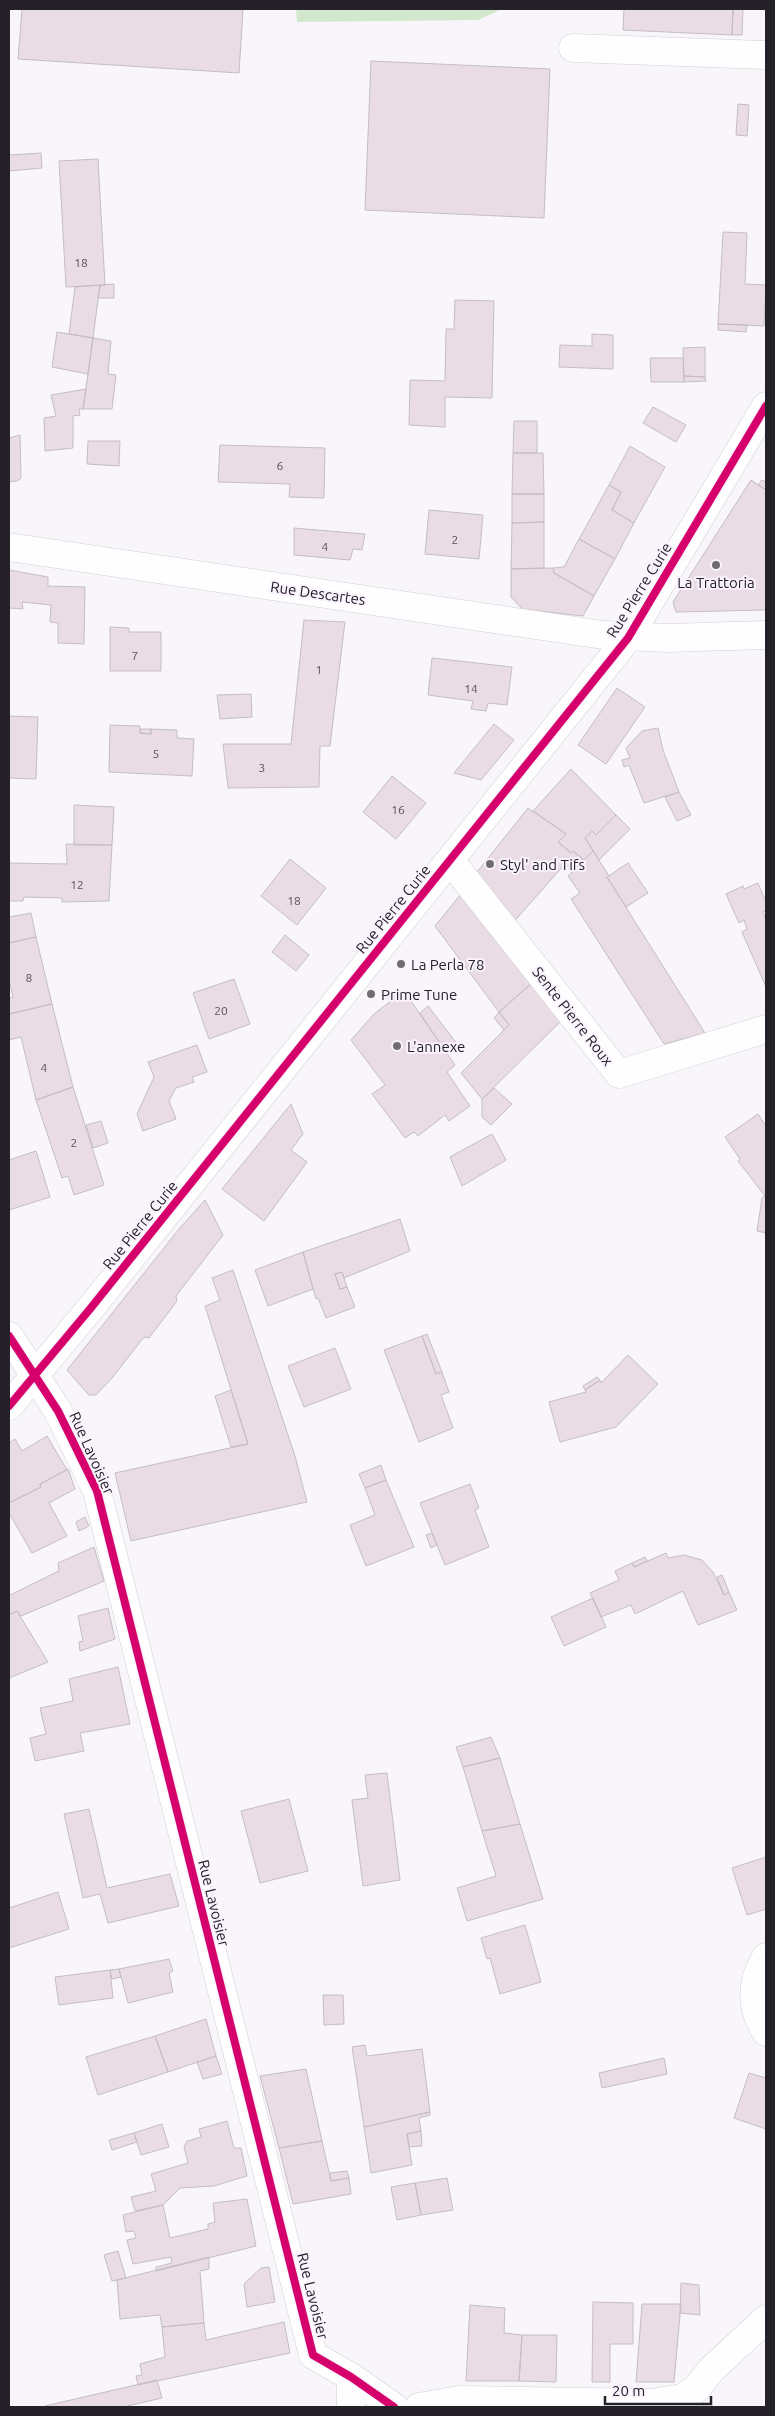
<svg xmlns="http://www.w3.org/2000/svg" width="775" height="2416" font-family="Ubuntu,sans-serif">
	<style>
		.green { fill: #d1e8cc }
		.building { fill: #e9dce4; stroke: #c4bec3 }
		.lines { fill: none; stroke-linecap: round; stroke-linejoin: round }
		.minor-casing { stroke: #d2ced4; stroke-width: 29 }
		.minor { stroke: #fefefe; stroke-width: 28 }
		.cycleway-casing { stroke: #faf3fe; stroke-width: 11 }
		.cycleway { stroke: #d6006c; stroke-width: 8 }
		.poi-dot { fill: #6f6c72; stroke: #faf3fe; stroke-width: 2 }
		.labels { text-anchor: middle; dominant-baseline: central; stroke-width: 4; stroke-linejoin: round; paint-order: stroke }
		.number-label { font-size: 12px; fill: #585259 }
		.poi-label { font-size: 15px; fill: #252128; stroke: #faf3fe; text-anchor: start }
		.street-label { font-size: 15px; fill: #252128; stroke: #faf3fe }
	</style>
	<rect width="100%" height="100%" fill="#f9f6fb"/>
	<path class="green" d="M296 9H502L478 20 297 22Z"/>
	<path class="building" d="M22 9H243L239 73 18 59Z
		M624 9H733L732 35 623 30Z
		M733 9H743L742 35H732Z
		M371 61 550 69 544 218 365 210Z
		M738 104 749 105 747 136 736 135Z
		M41 153 42 168 9 171V155Z
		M98 159 105 285 66 287 59 161Z
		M723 232 747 233 745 284 766 285 764 326 718 324Z
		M114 284V298H98L100 285Z
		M100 285 93 338 69 334 75 287Z
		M455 300 494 301 492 398 445 397V427L409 425 410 380 445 381 446 329H454Z
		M718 324 747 325 746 332 718 330Z
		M57 332 93 338 88 374 52 367Z
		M592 334 613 335V369L559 367 560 345 592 346Z
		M93 338 111 341 108 374 116 375 112 409H83Z
		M705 347V377L684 376 683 348Z
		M650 358H683L684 382H651Z
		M684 376 705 377 706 381 684 382Z
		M86 389 83 409H79L80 415 73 416V448L45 451 44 418 56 416 51 395Z
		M653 407 686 425 676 442 643 423Z
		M514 421H537V453H513Z
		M20 435 21 478 17 481 9 482V438Z
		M88 441H120L119 466 87 464Z
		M220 445 325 448 324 498 289 497 290 484 218 482Z
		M630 446 665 467 634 523 612 510 621 492 609 485Z
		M513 453H543L544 494H512Z
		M751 480 766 490V610L676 612 673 602Z
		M762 480 766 482V490L758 485Z
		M609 485 621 492 612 510 634 523 615 559 579 539Z
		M512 494H544V522L512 523Z
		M429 510 483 515 479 559 425 554Z
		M544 522V568L511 569 512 523Z
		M294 528 365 534 362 550 353 549 350 560 294 555Z
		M579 539 615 559 594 596 554 573 553 568 564 567Z
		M553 568 554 573 594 596 583 616 522 609 511 597V569Z
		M9 570 48 577V586L85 587 84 644 58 643V623L50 622 51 605 22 602 23 609 9 608Z
		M304 620 345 622 330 746H320L319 787 228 788 223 744H291Z
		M110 627 129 628V632H161V671H110Z
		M432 658 512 667 507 705 488 703 486 711 471 709 473 701 428 695Z
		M617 688 645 707 606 764 578 745Z
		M251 694 252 717 220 719 217 695Z
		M9 716 38 717 36 779 9 778Z
		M494 724 514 740 481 780 454 773Z
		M110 725 140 726V733L151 734V729L177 730V738L194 739 192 776 109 772Z
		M658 728 663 750 679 792 644 803 629 765 624 767 622 760 630 758 626 748 642 731Z
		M140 729H151V734L140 733Z
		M571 769 616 815 596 835 592 831 585 838 593 851 584 860 573 851 571 853 558 842 566 834 533 811Z
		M392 776 426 803 396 839 363 812Z
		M679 792 691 815 677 821 665 797Z
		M74 805 114 807 112 845H74Z
		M528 808 566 834 558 842 571 853 573 851 584 860 573 871 565 864 510 926 473 877Z
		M616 815 630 829 599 860 585 838 592 831 596 835Z
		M66 844 112 845 109 901 62 902V898L24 897 23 901H9V863L67 864Z
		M593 851 609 876 607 877 705 1033 664 1044 571 899 580 893 568 876Z
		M290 859 326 888 297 925 261 896Z
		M628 863 648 893 626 907 607 877Z
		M758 883 766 902V911L763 912 766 920V987L742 932 747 929 744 920 739 923 726 894 743 886 744 889Z
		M465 889 533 982 499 1012 435 926Z
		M31 913 36 937 9 943V917Z
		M285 935 309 955 296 971 272 952Z
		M36 937 52 1004 9 1014V998L13 997 9 980V943Z
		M234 979 250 1024 209 1039 193 993Z
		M533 982 561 1021 482 1099 461 1073 509 1025 499 1012Z
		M404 991 455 1065 447 1072 470 1106 449 1121 445 1115 418 1136 414 1132 405 1138 372 1094 385 1085 351 1040 374 1014Z
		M52 1004 73 1087 36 1100 21 1037 9 1040V1014Z
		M428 1006 458 1045 447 1054 420 1013Z
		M499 1012 509 1025 504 1030 494 1018Z
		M197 1045 207 1072 192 1077 194 1082 176 1088 169 1101 176 1119 143 1131 137 1114 154 1077 148 1062Z
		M73 1087 104 1185 74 1195 68 1176 62 1178 36 1100Z
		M494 1088 512 1104 491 1125 482 1117V1099Z
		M291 1104 303 1134 291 1150 307 1162 264 1221 222 1189Z
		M758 1114 766 1126V1233L757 1231 762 1198 765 1196 738 1161 740 1159 725 1137Z
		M101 1121 108 1143 93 1148 86 1125Z
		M492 1134 506 1160 462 1186 450 1157Z
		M36 1151 50 1197 9 1210V1160Z
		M205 1200 223 1235 176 1296 177 1301 149 1338 144 1337 112 1378 96 1395H89L67 1370 179 1229Z
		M400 1219 410 1251 344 1278 342 1272 335 1274 340 1289 347 1287 355 1307 326 1318 318 1298 316 1299 303 1252Z
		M303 1252 313 1289 268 1306 255 1270Z
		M233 1270 295 1456 307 1502 131 1541 115 1473 248 1444 205 1306 220 1300 212 1278Z
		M342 1272 347 1287 340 1289 335 1274Z
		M427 1334 442 1372 436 1374 422 1336Z
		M422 1336 436 1374 442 1372 449 1392 441 1395 453 1428 419 1442 384 1350Z
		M335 1348 351 1389 304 1407 288 1366Z
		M628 1355 658 1384 616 1427 560 1442 549 1402 586 1392 585 1390 600 1380 601 1383Z
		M597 1377 600 1380 585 1390 583 1386Z
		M231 1390 248 1444 231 1447 215 1396Z
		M47 1436 67 1470 40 1484 41 1487 9 1503V1443L15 1439 22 1451Z
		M381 1465 386 1480 365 1488 359 1474Z
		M68 1469 75 1489 49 1503 67 1536 32 1553 9 1513V1503L41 1487 40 1484Z
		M386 1480 414 1547 366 1566 350 1525 375 1515 365 1488Z
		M470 1484 479 1508 475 1510 489 1547 445 1565 420 1503Z
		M85 1517 89 1526 79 1531 76 1522Z
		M432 1533 437 1545 431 1548 426 1535Z
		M94 1547 104 1581 21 1616 17 1611 9 1615V1593L10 1595 59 1571 58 1563Z
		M666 1553 668 1558 684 1555 702 1560 713 1572 724 1595 729 1592 737 1610 698 1625 683 1591 635 1614 631 1605 601 1617 590 1593 619 1580 615 1571 632 1563 634 1567Z
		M645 1557 647 1561 634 1567 632 1563Z
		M722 1575 729 1592 724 1595 717 1577Z
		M593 1598 606 1627 564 1646 551 1617Z
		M108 1608 115 1639 80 1651 79 1642 83 1641 78 1616Z
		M17 1611 48 1662 9 1678V1615Z
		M118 1667 130 1724 80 1733 84 1751 35 1761 30 1738 46 1734 40 1708 73 1701 69 1679Z
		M491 1737 500 1758 463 1767 456 1747Z
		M500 1758 520 1824 482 1831 463 1767Z
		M387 1773 400 1880 363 1886 352 1800 368 1798 365 1775Z
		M289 1799 308 1871 260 1883 241 1811Z
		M89 1809 107 1888 170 1874 179 1906 108 1923 100 1894 83 1898 64 1814Z
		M520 1824 543 1899 467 1921 457 1888 496 1876 482 1831Z
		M766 1857V1909L747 1915 732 1868Z
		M58 1892 69 1929 9 1948V1908Z
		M525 1925 541 1982 500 1994 490 1958 487 1959 481 1938Z
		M169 1959 173 1971 169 1973 173 1992 128 2003 119 1969Z
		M119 1969 121 1977 112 1979 110 1970Z
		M110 1970 113 1998 59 2005 55 1977Z
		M323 1995H343L344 2024 324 2025Z
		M206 2019 216 2056 168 2072 155 2036Z
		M155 2036 168 2072 98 2095 86 2057Z
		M365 2045 367 2056 422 2049 430 2112 364 2127 352 2047Z
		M216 2056 222 2074 203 2079 197 2062Z
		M664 2058 667 2074 602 2088 599 2073Z
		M306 2069 322 2141 279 2148 260 2076Z
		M749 2073 766 2078V2129L734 2118Z
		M430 2112V2115L419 2118 421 2131 407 2134 412 2165 371 2173 364 2127Z
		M227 2121 234 2148H241L247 2176 214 2186 180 2188 163 2205 135 2211 131 2197 156 2191 151 2174 188 2163 184 2147 187 2141 201 2137 199 2129Z
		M162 2124 169 2147 141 2155 134 2133Z
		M421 2131 422 2146 409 2147 407 2134Z
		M134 2133 137 2142 112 2150 109 2140Z
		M322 2141 331 2181 349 2178 351 2194 293 2204 279 2148Z
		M347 2171 349 2178 331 2181 330 2173Z
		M447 2178 453 2210 421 2215 415 2183Z
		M415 2183 421 2215 397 2220 391 2187Z
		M247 2199 256 2246 156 2271V2267L172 2263 171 2257 133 2264 127 2240 136 2238 134 2231 126 2232 123 2215 163 2205 170 2238 208 2229V2224L215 2222 213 2203Z
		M118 2251 126 2278 112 2281 104 2255Z
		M209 2257V2269L200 2271 204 2323 162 2327 160 2315 120 2319 117 2280Z
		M269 2267 275 2302 247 2307 244 2284 261 2268Z
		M681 2283 699 2285 700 2315 680 2313Z
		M593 2302 633 2303V2344H610V2382H592Z
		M642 2304H681L674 2382H636Z
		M470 2305 505 2308 504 2333 522 2335 519 2381H466Z
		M284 2322 290 2353 138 2385 136 2376 142 2375 140 2364 165 2357 162 2327 204 2323 206 2340Z
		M522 2335H557L556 2382 519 2381Z
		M157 2380 162 2398 123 2407H45V2406Z"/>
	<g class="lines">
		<defs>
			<path id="minor" d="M573 48 766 55
				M9 547 603 635 668 638 766 635
				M450 860 619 1074 766 1029
				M9 1336 58 1411 97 1491 313 2355 351 2377 394 2407
				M9 1406 90 1309 628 638 766 406
				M766 1957C751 1982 750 2007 766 2032
				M351 2407V2377
				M419 2407 459 2400 651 2403 683 2398 697 2388 712 2369 766 2319"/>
		</defs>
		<use href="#minor" class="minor-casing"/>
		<use href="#minor" class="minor"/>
		<defs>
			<path id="cycleway" d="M9 1336 58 1411 97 1491 313 2355 351 2377 394 2407
				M9 1406 90 1309 628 638 766 406"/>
		</defs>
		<use href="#cycleway" class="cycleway-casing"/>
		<use href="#cycleway" class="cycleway"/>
	</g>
	<g class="poi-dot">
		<circle cx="716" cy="565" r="5"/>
		<circle cx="490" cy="864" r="5"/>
		<circle cx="401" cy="964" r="5"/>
		<circle cx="371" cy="994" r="5"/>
		<circle cx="397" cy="1046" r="5"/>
	</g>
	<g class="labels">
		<g class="number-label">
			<text x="81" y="262">18</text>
			<text x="280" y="465">6</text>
			<text x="455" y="539">2</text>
			<text x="325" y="546">4</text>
			<text x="135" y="655">7</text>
			<text x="319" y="669">1</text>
			<text x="471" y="688">14</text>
			<text x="156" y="753">5</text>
			<text x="262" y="767">3</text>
			<text x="398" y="809">16</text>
			<text x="77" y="884">12</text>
			<text x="294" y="900">18</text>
			<text x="29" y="977">8</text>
			<text x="221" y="1010">20</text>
			<text x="44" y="1067">4</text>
			<text x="74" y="1142">2</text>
		</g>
		<g class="poi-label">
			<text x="716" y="582" text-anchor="middle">La Trattoria</text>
			<text x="500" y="864">Styl' and Tifs</text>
			<text x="411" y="964">La Perla 78</text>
			<text x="381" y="994">Prime Tune</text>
			<text x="407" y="1046">L'annexe</text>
		</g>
		<g class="street-label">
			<text transform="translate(639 590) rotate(-58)">Rue Pierre Curie</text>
			<text transform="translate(318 593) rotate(8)">Rue Descartes</text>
			<text transform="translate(393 909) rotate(-51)">Rue Pierre Curie</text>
			<text transform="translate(573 1016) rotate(52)">Sente Pierre Roux</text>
			<text transform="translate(140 1225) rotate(-51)">Rue Pierre Curie</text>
			<text transform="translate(92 1453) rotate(66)">Rue Lavoisier</text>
			<text transform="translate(214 1903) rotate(76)">Rue Lavoisier</text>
			<text transform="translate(313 2296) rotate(76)">Rue Lavoisier</text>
		</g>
	</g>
	<rect width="775" height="2416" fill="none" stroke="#252128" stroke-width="20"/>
	<path d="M605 2396v8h106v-8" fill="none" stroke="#252128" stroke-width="2.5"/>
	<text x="612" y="2396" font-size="15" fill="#252128" stroke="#faf3fe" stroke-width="4" paint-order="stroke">20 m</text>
</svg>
